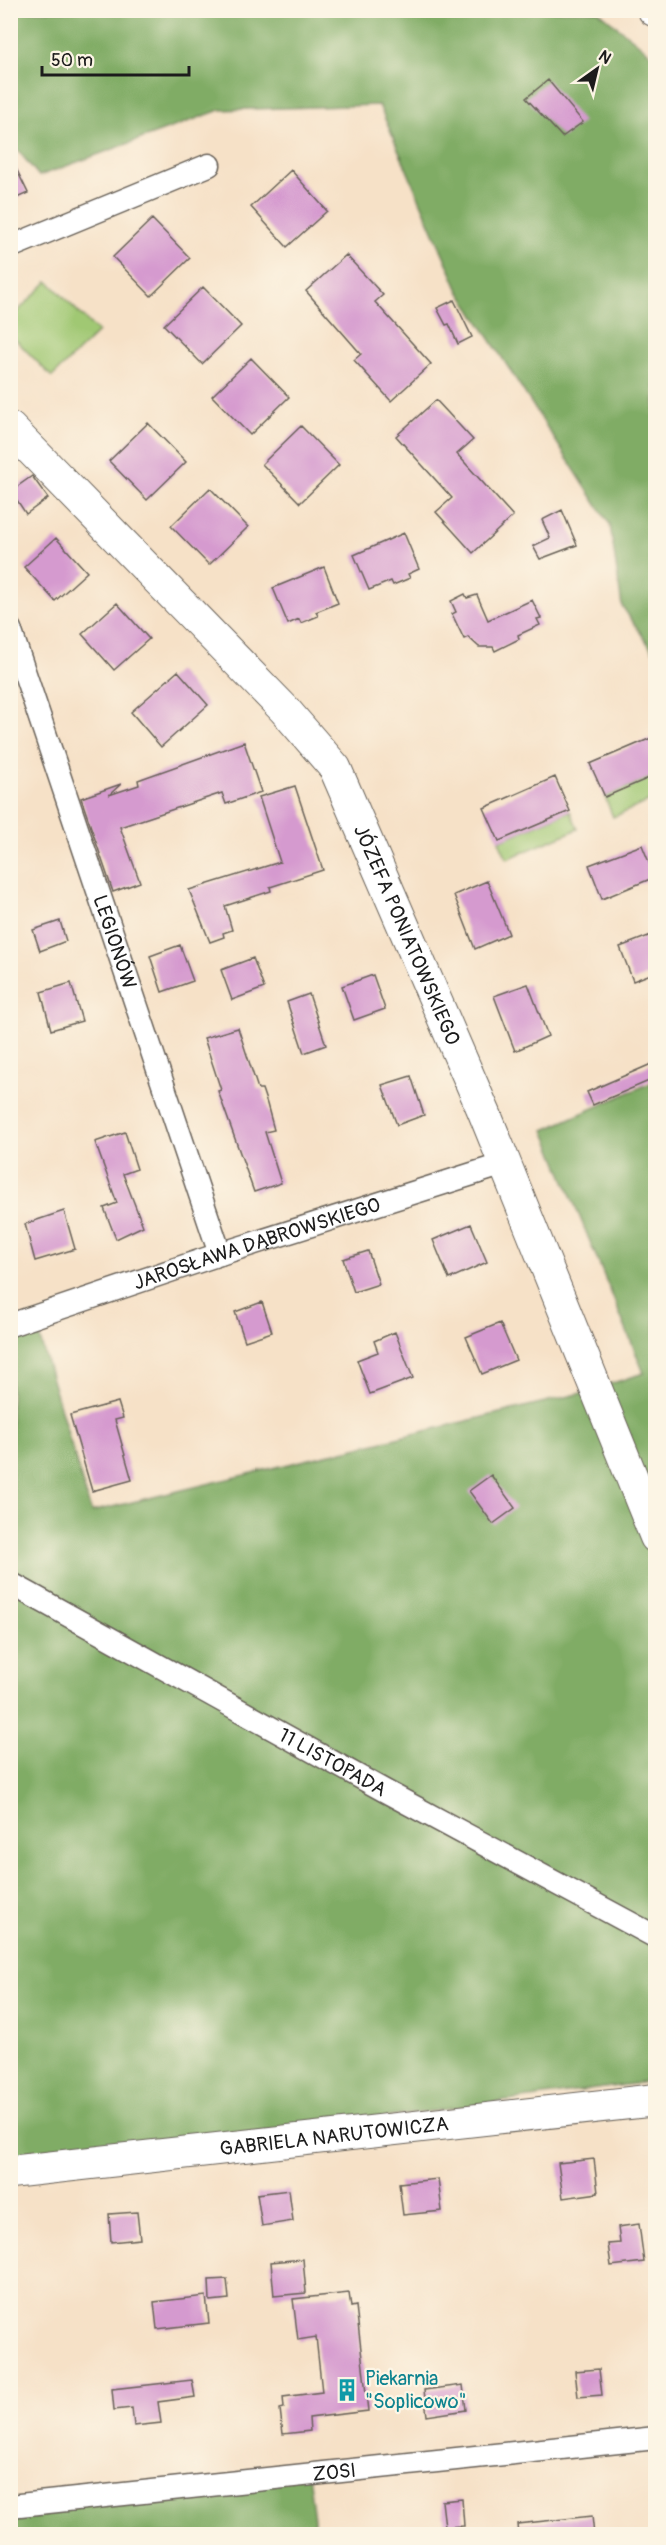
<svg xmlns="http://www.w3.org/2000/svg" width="666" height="2545" font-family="Pangolin,sans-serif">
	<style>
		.green { fill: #a0c873; stroke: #5e7248; stroke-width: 1.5 }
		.forest { fill: #80ac65; stroke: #4e6440; stroke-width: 1.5 }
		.building { fill: #d59acf }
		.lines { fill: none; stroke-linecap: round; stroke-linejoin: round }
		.street-casing { stroke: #686158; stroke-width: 25 }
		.secondary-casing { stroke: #686158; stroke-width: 34 }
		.street { stroke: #fff; stroke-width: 22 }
		.secondary { stroke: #fff; stroke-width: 32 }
		.labels { text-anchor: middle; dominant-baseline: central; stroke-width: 4.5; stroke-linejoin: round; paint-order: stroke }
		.street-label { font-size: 20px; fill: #1c1c1c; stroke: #fcf5e5 }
		.culture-label { font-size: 20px; fill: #0d838f; stroke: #fcf5e5; text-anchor: start }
	</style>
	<rect width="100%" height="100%" fill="#fcf5e5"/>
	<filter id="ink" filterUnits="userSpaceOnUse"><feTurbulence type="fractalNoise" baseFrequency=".0167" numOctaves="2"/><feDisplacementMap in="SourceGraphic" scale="12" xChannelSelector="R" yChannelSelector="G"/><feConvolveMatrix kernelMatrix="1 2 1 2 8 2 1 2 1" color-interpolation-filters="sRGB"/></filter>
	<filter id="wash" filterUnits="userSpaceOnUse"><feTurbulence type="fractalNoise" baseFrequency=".008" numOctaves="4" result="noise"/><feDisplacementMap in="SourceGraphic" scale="24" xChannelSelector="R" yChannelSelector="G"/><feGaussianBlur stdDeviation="1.35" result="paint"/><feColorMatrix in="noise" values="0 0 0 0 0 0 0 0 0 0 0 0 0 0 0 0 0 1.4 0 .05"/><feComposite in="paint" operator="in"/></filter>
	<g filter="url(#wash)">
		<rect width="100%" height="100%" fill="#f6e1c7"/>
		<path class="green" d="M48 281 98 332 52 377 10 334 11 318Z
			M655 775V799L613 817 605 797Z
			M570 811 578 829 507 859 499 841Z"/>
		<path class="forest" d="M10 11H598L655 57V654L622 606 610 525 459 291 379 105 220 110 39 176 11 142Z
			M655 1081V2081L11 2168V1321L33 1315 91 1512 578 1394 644 1373 544 1130Z
			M308 2474 316 2534H11L10 2506Z"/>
		<g id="blocks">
			<path class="building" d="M548 80 583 122 562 137 526 98Z
				M10 156 28 193 10 201Z
				M291 170 327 211 287 247 251 207Z
				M152 219 190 258 151 296 113 257Z
				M346 255 383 295 375 302 431 364 391 401 354 360 361 354 306 291Z
				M203 287 241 326 202 364 164 325Z
				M454 300 472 337 458 344 449 324 446 325 437 308Z
				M251 358 289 397 250 435 212 396Z
				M436 400 473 440 457 454 513 516 473 553 436 512 452 498 396 436Z
				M148 423 186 462 147 500 109 461Z
				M301 426 339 465 300 503 262 464Z
				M32 476 48 498 26 514 11 491Z
				M210 488 248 527 209 565 171 526Z
				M562 510 577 545 540 559 533 546 550 538 542 520Z
				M404 533 419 569 408 574 410 578 393 585 391 581 369 590 354 555Z
				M56 538 87 572 55 601 24 567Z
				M324 567 338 603 316 612 318 616 301 623 299 619 288 624 273 588Z
				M465 594 467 598 477 595 488 620 532 600 541 618 537 619 540 625 518 635 519 639 495 651 493 647H479L468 637 464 639 452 614 456 612 451 601Z
				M117 603 149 639 114 670 82 634Z
				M178 671 208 705 161 747 131 712Z
				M656 736V775L605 797 590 764Z
				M244 742 261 792 226 804 222 793 120 827 140 882 113 892 81 798 121 784 109 795 139 785 138 780Z
				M555 777 570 811 499 841 484 808Z
				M295 786 323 870 270 887 271 891 225 906 232 930 223 933 224 937 210 942 189 890 280 862 259 797Z
				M642 845 655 877 602 899 589 865Z
				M487 881 509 934 475 949 454 895Z
				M60 921 66 941 40 951 33 930Z
				M656 933V972L633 981 620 947Z
				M180 945 193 981 162 992 150 956Z
				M253 958 264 988 232 1000 221 970Z
				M373 975 385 1009 354 1020 342 986Z
				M71 983 82 1021 51 1030 41 992Z
				M528 984 548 1036 515 1051 494 996Z
				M309 994 326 1045 304 1053 287 1002Z
				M238 1028 258 1089H262L267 1104 274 1130 265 1132 281 1183 254 1192 224 1108 218 1091 221 1090 204 1038Z
				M656 1062V1078L593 1105 587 1092Z
				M411 1076 424 1115 397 1125 382 1085Z
				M125 1132 137 1169 123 1174 143 1226 116 1239 104 1208 117 1203 95 1142Z
				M64 1211 75 1249 35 1261 25 1224Z
				M471 1224 487 1262 449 1279 433 1240Z
				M368 1251 379 1284 354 1292 343 1259Z
				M262 1302 272 1332 245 1341 235 1312Z
				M500 1323 516 1360 482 1374 466 1337Z
				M395 1332 413 1378 370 1394 357 1360 378 1352 374 1341Z
				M118 1402 123 1418 115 1420 132 1480 92 1491 70 1415Z
				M491 1475 515 1508 493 1524 469 1491Z
				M594 2159 598 2193 563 2198 558 2163Z
				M438 2179 442 2211 403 2215 399 2183Z
				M289 2190 293 2221 262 2226 257 2194Z
				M137 2212 140 2239 111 2242 109 2214Z
				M639 2224 644 2262 611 2266 608 2244 620 2243 618 2227Z
				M303 2259 306 2293 274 2296 271 2262Z
				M227 2279 229 2299 210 2301 209 2280Z
				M349 2293 351 2307 356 2306 368 2411 309 2418 310 2431 283 2434 280 2409 284 2408 283 2397 322 2392 316 2337 298 2340 293 2299Z
				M206 2296 209 2323 157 2329 154 2302Z
				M599 2369 602 2395 578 2397 575 2371Z
				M192 2380 195 2397 158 2402 161 2423 134 2426 132 2408 114 2410 112 2389Z
				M463 2385 466 2410 427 2416 424 2390Z
				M462 2499 464 2526 445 2527 442 2501Z
				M592 2516 594 2535H518L517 2524Z"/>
		</g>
	</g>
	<g filter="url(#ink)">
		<use href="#blocks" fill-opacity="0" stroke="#686158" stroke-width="1.5"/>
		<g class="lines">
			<g class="street-casing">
				<g id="street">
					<path d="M10 247 209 165"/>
					<path id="s1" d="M10 629 220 1254"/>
					<path id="s2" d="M10 1325 220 1254 504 1164"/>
					<path id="s3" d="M10 1583 385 1791 656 1937"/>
					<path id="s4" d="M10 2506 656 2438"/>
				</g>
			</g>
			<g class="secondary-casing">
				<g id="secondary">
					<path d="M654 10 656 11"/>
					<path id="s5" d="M10 428 284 709 335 768 484 1112 656 1537"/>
					<path id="s6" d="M10 2172 656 2100"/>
				</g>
			</g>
			<use href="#street" class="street"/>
			<use href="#secondary" class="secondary"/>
		</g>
	</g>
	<defs>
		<g id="building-bare" transform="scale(1.8)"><path d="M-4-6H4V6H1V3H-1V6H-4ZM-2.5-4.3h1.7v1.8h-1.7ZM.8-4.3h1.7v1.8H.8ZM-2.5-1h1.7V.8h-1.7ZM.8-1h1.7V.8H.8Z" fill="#0f9aa8" stroke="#fcf5e5" stroke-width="2.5" paint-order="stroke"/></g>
	</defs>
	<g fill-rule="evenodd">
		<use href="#building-bare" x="347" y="2390"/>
	</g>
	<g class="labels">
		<g class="street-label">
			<text stroke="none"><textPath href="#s5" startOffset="652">JÓZEFA PONIATOWSKIEGO</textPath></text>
			<text stroke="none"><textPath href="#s1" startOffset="330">LEGIONÓW</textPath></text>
			<text stroke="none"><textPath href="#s2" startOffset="260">JAROSŁAWA DĄBROWSKIEGO</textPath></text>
			<text stroke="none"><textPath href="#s3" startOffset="369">11 LISTOPADA</textPath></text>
			<text stroke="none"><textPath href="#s6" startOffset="326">GABRIELA NARUTOWICZA</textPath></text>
			<text stroke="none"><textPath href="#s4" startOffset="326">ZOSI</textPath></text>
		</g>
		<g class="culture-label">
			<text x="365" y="2378">Piekarnia<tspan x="365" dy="23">"Soplicowo"</tspan></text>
		</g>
	</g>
	<rect width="666" height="2545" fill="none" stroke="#fcf5e5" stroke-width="36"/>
	<g transform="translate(597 69) rotate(34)" stroke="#fcf5e5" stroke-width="4.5" paint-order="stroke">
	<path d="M0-4.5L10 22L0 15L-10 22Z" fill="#1c1c1c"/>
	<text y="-9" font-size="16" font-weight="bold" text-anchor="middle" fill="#1c1c1c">N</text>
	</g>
	<path d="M42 66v9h147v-9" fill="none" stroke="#1c1c1c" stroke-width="3"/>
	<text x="51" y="66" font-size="18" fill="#1c1c1c" stroke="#fcf5e5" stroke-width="4.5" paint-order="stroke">50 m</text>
</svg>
